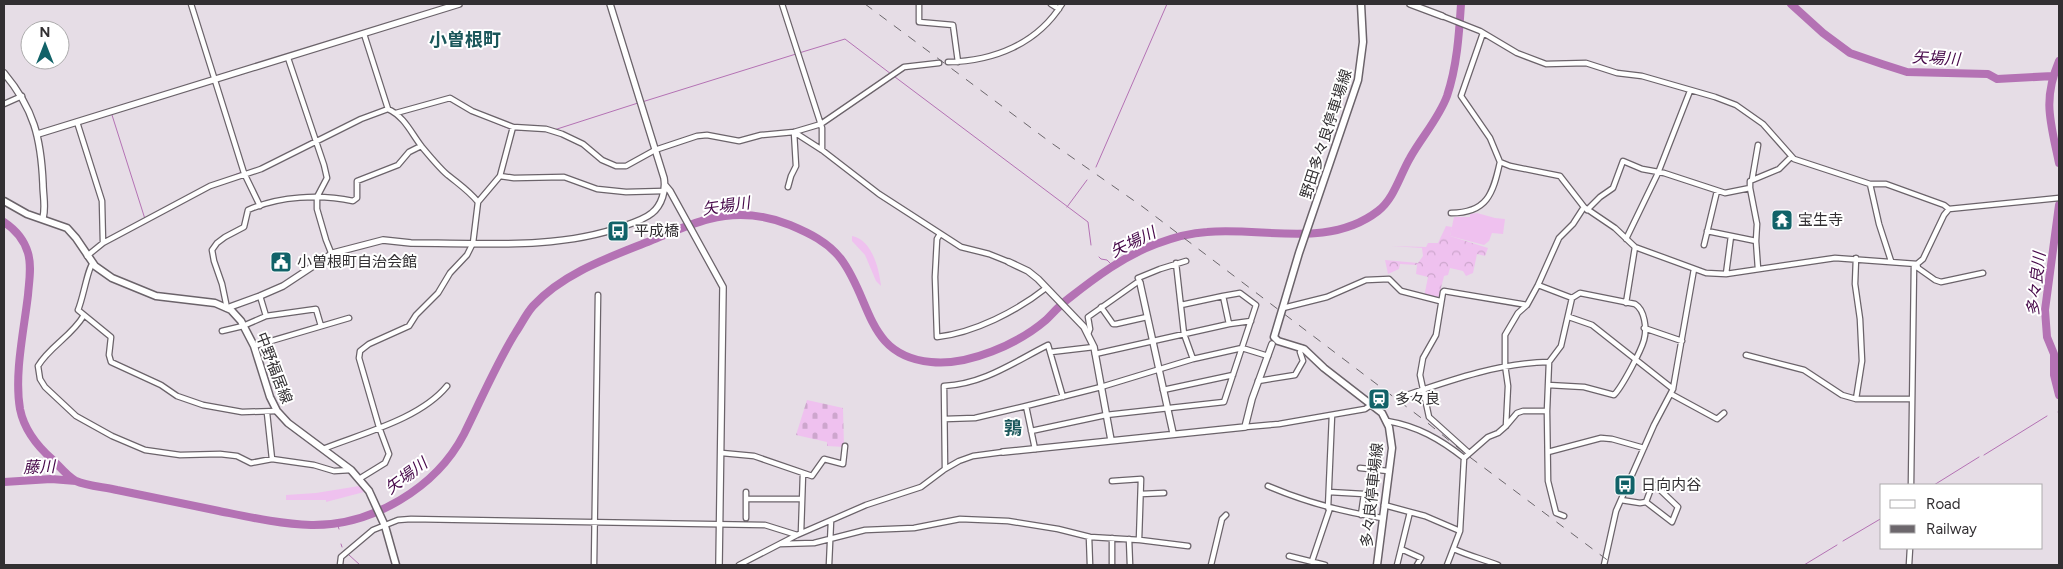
<svg xmlns="http://www.w3.org/2000/svg" width="2063" height="569" font-family="Figtree,'Noto Sans JP',sans-serif">
	<style>
		.forest { fill: url(#forest-crowns) }
		.cemetery { fill: url(#cemetery-stones) }
		.park { fill: #efc1ef }
		.lines { fill: none; stroke-linecap: round; stroke-linejoin: round }
		.stream { stroke: #b472b4; stroke-width: 1 }
		.river { stroke: #b472b4; stroke-width: 8 }
		.minor-casing { stroke: #6b636a; stroke-width: 7 }
		.tertiary-casing { stroke: #6b636a; stroke-width: 8 }
		.secondary-casing { stroke: #6b636a; stroke-width: 9 }
		.minor { stroke: #fff; stroke-width: 4.5 }
		.tertiary { stroke: #fff; stroke-width: 5.5 }
		.secondary { stroke: #fff; stroke-width: 6 }
		.rail { stroke: #6c676c; stroke-width: 1; stroke-dasharray: 9 9; stroke-linecap: butt }
		.labels { text-anchor: middle; dominant-baseline: central; stroke-width: 4; stroke-linejoin: round; paint-order: stroke }
		.street-label { font-size: 15px; fill: #322f32; stroke: #fff }
		.poi-label { font-size: 15px; fill: #322f32; stroke: #fff; text-anchor: start }
		.water-label { font-size: 16px; font-style: italic; fill: #47094a; stroke: #fff }
		.quarter-label { font-size: 18px; font-weight: bold; fill: #1b575b; stroke: #fff }
	</style>
	<defs>
		<pattern id="forest-crowns" width="20" height="18" patternUnits="userSpaceOnUse" patternTransform="scale(1.25)"><rect width="20" height="18" fill="#efc1ef"/><path d="M2 6a3 3 0 1 1 6 0M12 15a3 3 0 1 1 6 0" fill="none" stroke="#cda6cd"/></pattern>
		<pattern id="cemetery-stones" width="16" height="16" patternUnits="userSpaceOnUse" patternTransform="scale(1.25)"><rect width="16" height="16" fill="#efc1ef"/><path d="M2 7V4a2 2 0 0 1 4 0v3zM10 15v-3a2 2 0 0 1 4 0v3z" fill="#cda6cd"/></pattern>
	</defs>
	<rect width="100%" height="100%" fill="#e6dde6"/>
	<path class="forest" d="M1446 226 1452 227 1450 236 1488 248 1485 256 1477 254 1473 273 1466 276 1463 271 1450 268 1448 275 1444 276 1439 296 1437 298 1424 297 1428 277 1416 274 1417 265 1400 264 1399 269 1388 274 1385 260 1418 263 1423 256 1422 248 1391 246 1426 247 1428 243H1438Z"/>
	<path class="cemetery" d="M807 400 843 408 844 447 827 446V442L796 435Z"/>
	<path class="park" d="M1477 213 1495 218 1505 219 1503 234 1492 233 1489 241 1484 245 1450 236 1454 217H1470V214Z
		M852 236C872 240 879 268 881 286L876 281 865 255 852 241Z
		M359 486 364 492 326 502V500H286V495L316 493Z"/>
	<g class="lines">
		<path class="stream" d="M799 53 845 39 891 74
			M895 77 1088 222 1091 245
			M642 102 796 54
			M472 113 510 129
			M112 115 145 219
			M514 130 547 131
			M554 130 638 103
			M318 138 337 129
			M298 148 314 139
			M1096 167 1167 4
			M220 181 242 172
			M1067 207 1087 180
			M1099 257 1101 259 1107 260 1113 266
			M2058 412H2059
			M1984 455 2047 416
			M1934 485 1979 457
			M337 523 339 529
			M1843 541 1882 518
			M341 544 342 547
			M349 555 360 565
			M1804 565 1837 545"/>
		<path class="river" d="M1791 4 1823 33 1850 53 1882 64 1907 72 1988 74 1997 79 2053 76
			M2059 61C2042 101 2051 123 2059 163
			M2059 205 2045 310 2047 337 2054 354V375L2059 395
			M4 222C16 230 24 239 28 253 32 267 29 281 28 295 24 330 14 374 20 409 24 429 38 447 53 460 59 466 68 477 76 481 87 486 105 487 117 490 151 497 185 504 219 511 249 517 280 524 311 525 372 526 436 488 464 434 481 400 496 364 516 332 522 323 526 314 533 306 563 273 610 257 650 241 670 233 689 224 709 219 737 212 763 214 790 225 809 233 828 242 841 259 872 300 866 356 931 362 968 366 1018 344 1046 320 1053 313 1060 305 1068 299 1096 277 1124 256 1156 244 1172 238 1189 233 1207 232 1264 227 1329 249 1378 211 1394 199 1400 175 1410 158 1421 138 1439 118 1447 96 1457 66 1459 35 1461 4
			M4 482 51 479 76 481"/>
		<g class="minor-casing">
			<path id="minor" d="M191 4 244 173 260 206
				M782 4 822 128V150
				M919 4V22L953 25 958 62
				M1051 4 1059 9
				M1442 16 1480 31 1517 53 1546 64 1586 63 1617 73 1642 76 1715 97 1736 105 1763 124 1794 159 1870 184H1886L1944 205 1949 209
				M1483 33 1461 96 1490 138 1500 162 1510 166 1560 176 1584 207 1615 228 1635 247 1706 273 1726 274 1835 258 1917 264 1923 259 1944 215 1949 209 2059 198
				M364 34 388 109
				M288 58 324 165 327 178 317 197V209L326 240 334 260
				M948 62C994 61 1037 44 1062 4
				M4 104 22 96
				M396 113 450 98 472 111 513 127 546 129 562 134 583 144 602 160 616 166H626L655 150 697 136 707 135 739 141 761 135 794 132 821 124 904 67 939 63
				M77 122 102 201 103 243
				M794 132 822 150 879 194 961 247 989 254 1009 262
				M500 176 514 178 564 177 597 189 626 192 664 191
				M1752 180 1758 145
				M1870 184 1879 224 1891 261
				M788 187 791 176 796 166 794 132
				M1587 210 1600 197 1613 188 1623 161 1642 169 1664 173 1725 193 1750 188
				M1451 213C1487 213 1493 194 1500 162
				M1707 231 1756 241
				M940 234 937 239 935 277 937 337C974 333 1017 311 1046 288
				M1626 239 1658 173 1690 91
				M1704 245 1717 191
				M87 256 103 243 210 186 261 169 361 119 388 109C405 117 411 133 422 147 427 153 443 172 449 176 460 185 469 191 478 202
				M93 263C88 267 83 299 78 310L111 337 109 355 111 362 161 385 177 396 203 405 242 412 277 411
				M1176 263 1184 334 1193 359
				M1917 264 1918 268 1935 280 1941 282 1983 273
				M1758 269 1756 241 1757 224 1750 188V181L1779 169 1791 157
				M1726 274 1731 236
				M1140 282 1138 278 1160 269 1186 261
				M1538 285 1572 298 1561 346 1549 362 1547 411 1548 481 1556 513 1564 516
				M260 296 266 316
				M1626 303 1635 247
				M1101 307 1113 324H1116L1147 317
				M227 308 222 284 214 261 212 250 217 243 225 237 244 227 248 210C279 196 320 194 353 201L357 198V181L398 165 409 152 421 146
				M1283 308 1327 297 1366 280 1389 279 1401 291 1440 301
				M84 315C72 336 50 346 38 366L40 379 45 387 76 416 112 436 145 450 180 455 220 454 237 456 251 463 272 459 314 465 334 471 351 470
				M1569 317 1592 325 1673 389
				M1229 324 1251 321
				M1644 328 1682 341
				M222 331 243 326 266 316 316 309 321 326
				M1088 334 1090 329 1088 317 1139 281
				M254 346 349 318
				M1051 352 1094 347
				M1095 354 1229 324 1223 296 1181 305
				M1746 355 1804 370 1842 395 1856 399H1912
				M1258 381 1295 375 1303 361 1300 352 1302 348
				M1548 385 1584 387 1614 395C1622 387 1641 351 1644 340 1647 329 1645 310 1635 304L1580 293 1572 298
				M1163 390 1233 375
				M1671 394 1717 419 1724 413
				M1407 395C1454 379 1500 363 1549 362
				M1856 399 1862 361 1860 319 1855 284 1856 258
				M1026 406 1035 449
				M267 413 272 459
				M945 419 975 418 1026 406 1101 387 1193 359 1242 348 1268 356
				M1387 421C1417 426 1440 439 1464 458
				M1506 426 1508 386 1505 365V335L1518 313 1527 305 1538 285 1559 238 1573 224 1584 207
				M1245 427 1279 424 1365 409 1371 405
				M1031 431 1106 415 1224 402 1256 305 1240 293 1223 296
				M323 449C363 433 420 419 447 386
				M1548 452 1601 438 1612 439 1644 448
				M722 453 754 456 812 476 824 459 843 464 845 446
				M1469 453 1429 417 1420 375 1423 358 1436 335 1443 292 1444 291 1527 305
				M1360 468 1388 471
				M945 469 944 386C984 384 1014 362 1048 345L1063 397
				M359 479 385 463 389 454 379 427 359 358 360 351 369 344 409 326 416 315 438 293 450 273 467 255 473 243 478 202 500 176 513 127
				M1112 481 1141 479 1139 540
				M1911 485 1914 264
				M1268 486C1305 502 1343 512 1382 518
				M746 492V518
				M1329 492 1364 494 1361 515
				M1141 494 1164 493
				M746 499H802
				M1621 500 1640 503 1646 502 1672 522 1678 507 1655 485 1652 486 1646 502
				M1384 505 1425 516 1460 531
				M1328 508 1332 415
				M801 533 803 473
				M1089 537 1090 565
				M1112 538V565
				M1129 539 1130 565
				M780 544 814 543 865 530 914 528 960 519 1008 521 1058 529 1090 537 1140 540 1188 546
				M1401 549 1421 558 1417 565
				M1454 549C1469 556 1483 559 1498 565
				M1289 556 1325 565
				M1312 561 1330 508
				M340 565 341 557 373 530 398 520 411 519 765 525 797 535
				M594 565 598 295
				M739 565 797 535 866 505 921 487 945 469 959 461 973 456 1003 452
				M829 565 831 521
				M1211 565 1222 519 1226 515
				M1397 565 1410 512
				M1447 565 1460 531 1464 458 1488 437 1498 433 1506 426 1517 413 1523 411H1547
				M1604 565 1616 511 1654 425 1673 389 1694 269
				M1909 565 1910 548"/>
		</g>
		<g class="tertiary-casing">
			<path id="tertiary" d="M1410 4 1442 16
				M4 73C34 109 41 138 43 184 43 195 46 207 43 218
				M38 134 459 4
				M665 185 670 191 723 287 719 565
				M1009 262 1028 271 1038 279 1084 327 1094 347 1111 440
				M1140 283 1173 433
				M227 308 260 296 283 286 333 253 383 240 411 243C481 243 558 250 624 226 633 223 645 219 652 213 662 205 666 190 664 178L610 4
				M1003 452 1245 427 1252 399 1272 344"/>
		</g>
		<g class="secondary-casing">
			<path id="secondary" d="M1361 4 1363 42 1358 80 1299 253 1274 337 1278 341 1304 349 1324 368 1382 413 1389 427 1392 448 1377 565
				M4 201 27 214 67 228 76 238 95 266 112 278 156 296 215 303 231 310 241 321 254 346 270 397 277 411 288 423 351 470 369 491 385 526 396 565"/>
		</g>
		<use href="#minor" class="minor"/>
		<use href="#tertiary" class="tertiary"/>
		<use href="#secondary" class="secondary"/>
		<path class="rail" d="M865 4 1050 142 1143 207 1424 420 1467 455 1614 565"/>
	</g>
	<defs>
		<g id="temple-square" transform="scale(1.125)"><rect x="-9" y="-9" width="18" height="18" rx="4" fill="#116268" stroke="#fff"/><path d="M0-6L5-2H3V0L6.5 2.5H4V6H1.5V3h-3V6H-4V2.5H-6.5L-3 0V-2H-5Z" fill="#fff"/></g>
		<g id="bus-square" transform="scale(1.125)"><rect x="-9" y="-9" width="18" height="18" rx="4" fill="#116268" stroke="#fff"/><path d="M-5-6H5V4H4V6H2V4H-2V6H-4V4H-5ZM-3.5-4V0h7V-4ZM-3.5 1.2v1.5H-2V1.2ZM2 1.2v1.5H3.5V1.2Z" fill="#fff"/></g>
		<g id="civic-square" transform="scale(1.125)"><rect x="-9" y="-9" width="18" height="18" rx="4" fill="#116268" stroke="#fff"/><path d="M-.6-6.5H3V-4.5H.6V-3L4-1V1h2V6H-6V1h2V-1L-.6-3ZM-1.2 2.5V6h2.4V2.5Z" fill="#fff"/></g>
		<g id="station-square" transform="scale(1.125)"><rect x="-9" y="-9" width="18" height="18" rx="4" fill="#116268" stroke="#fff"/><path d="M-3-6H3Q5-6 5-4V2Q5 4 3 4L4.5 6H3L1.5 4h-3L-3 6H-4.5L-3 4Q-5 4-5 2V-4Q-5-6-3-6ZM-3.5-4v3h7v-3ZM-3.5 1v1.5H-2V1ZM2 1v1.5H3.5V1Z" fill="#fff"/></g>
	</defs>
	<g fill-rule="evenodd">
		<use href="#temple-square" x="1782" y="220"/>
		<use href="#bus-square" x="618" y="231"/>
		<use href="#civic-square" x="281" y="262"/>
		<use href="#station-square" x="1379" y="399"/>
		<use href="#bus-square" x="1625" y="485"/>
	</g>
	<g class="labels">
		<g class="street-label">
			<text transform="translate(1326 134) rotate(-72)">野田多々良停車場線</text>
			<text transform="translate(274 368) rotate(69)">中野福居線</text>
			<text transform="translate(1372 495) rotate(-84)">多々良停車場線</text>
		</g>
		<g class="poi-label">
			<text x="1798" y="220">宝生寺</text>
			<text x="634" y="231">平成橋</text>
			<text x="297" y="262">小曽根町自治会館</text>
			<text x="1395" y="399">多々良</text>
			<text x="1641" y="485">日向内谷</text>
		</g>
		<g class="water-label">
			<text transform="translate(1936 58) rotate(3)">矢場川</text>
			<text transform="translate(726 206) rotate(-8)">矢場川</text>
			<text transform="translate(1133 242) rotate(-26)">矢場川</text>
			<text transform="translate(2036 284) rotate(-84)">多々良川</text>
			<text transform="translate(39 467) rotate(-2)">藤川</text>
			<text transform="translate(406 476) rotate(-37)">矢場川</text>
		</g>
		<g class="quarter-label">
			<text x="465" y="40">小曽根町</text>
			<text x="1013" y="428">鶉</text>
		</g>
	</g>
	<rect width="2063" height="569" fill="none" stroke="#322f32" stroke-width="10"/>
	<rect x="1880" y="484" width="162" height="65" fill="#ffffff" stroke="#adacad"/>
	<rect x="1890" y="500" width="25" height="8" fill="#ffffff" stroke="#adacad"/>
	<text x="1926" y="509" font-size="15" fill="#322f32">Road</text>
	<rect x="1890" y="525" width="25" height="8" fill="#6c676c" stroke="#adacad"/>
	<text x="1926" y="534" font-size="15" fill="#322f32">Railway</text>
	<g transform="translate(45 45)"><circle r="24" fill="#ffffff" stroke="#adacad"/>
	<path d="M0-4L9 19L0 12L-9 19Z" fill="#116268"/>
	<text y="-8" font-size="14" font-weight="bold" text-anchor="middle" fill="#322f32">N</text>
	</g>
</svg>
